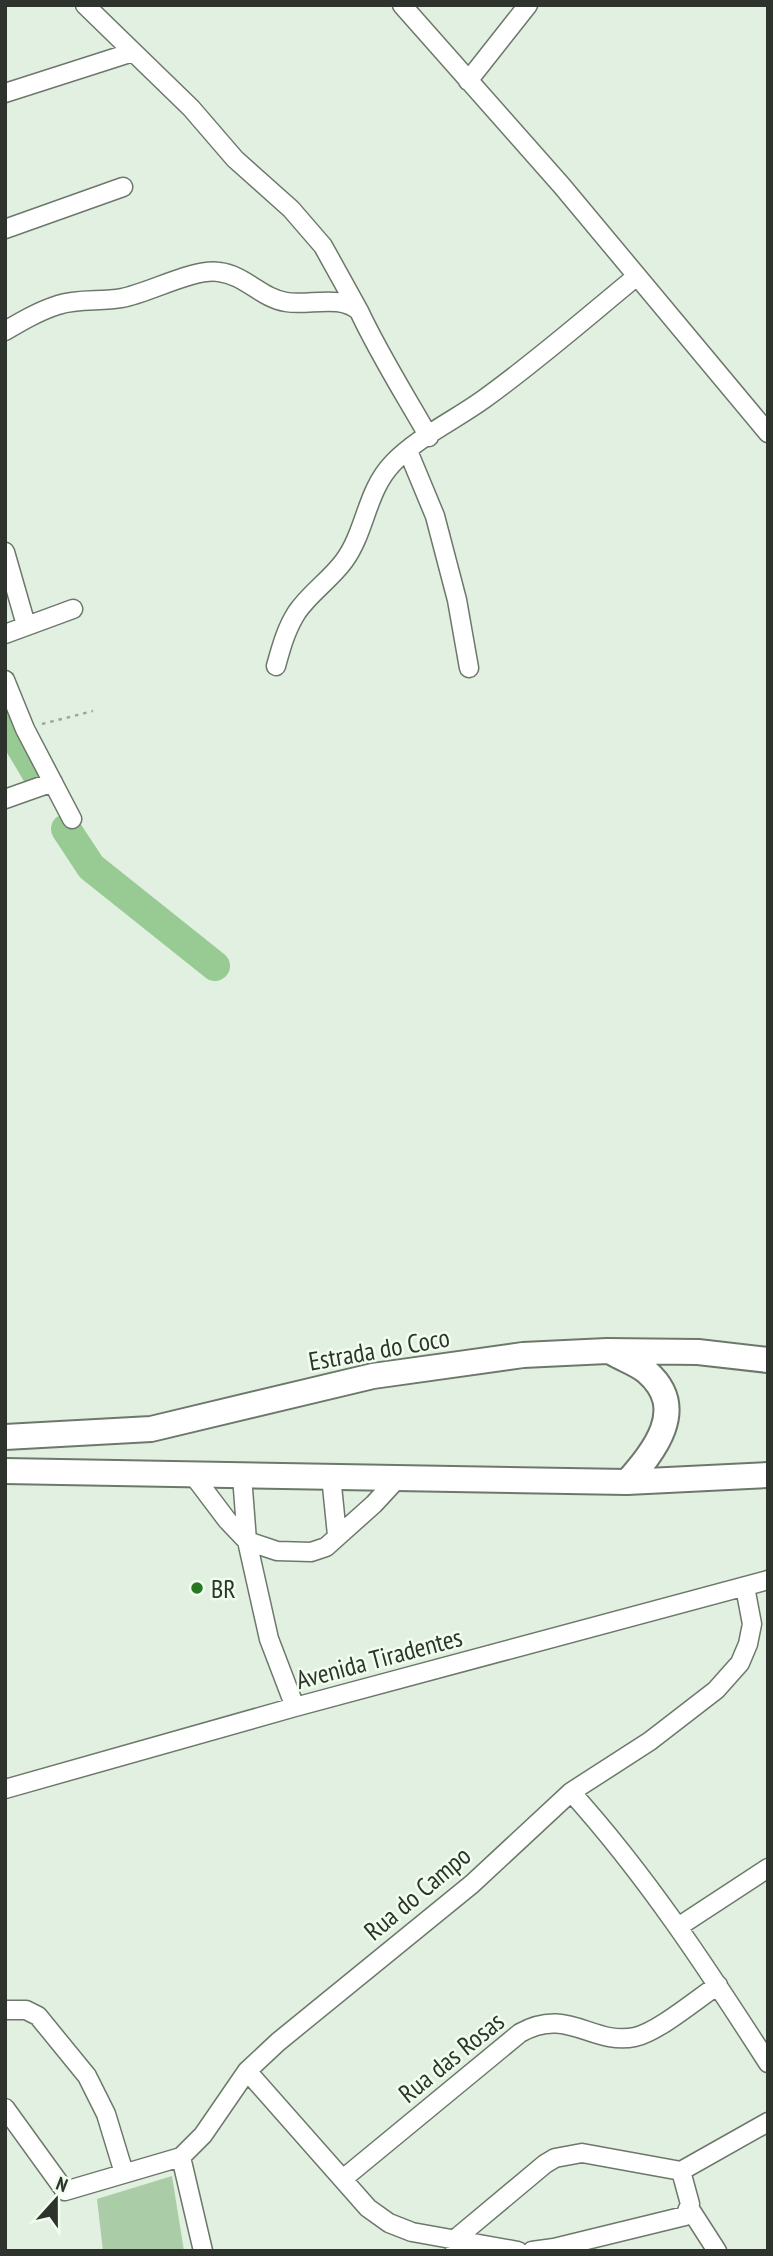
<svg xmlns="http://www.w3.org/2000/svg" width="773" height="2256" font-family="'PT Sans Narrow',sans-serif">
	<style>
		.green { fill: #aacca6 }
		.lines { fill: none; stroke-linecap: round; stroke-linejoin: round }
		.river { stroke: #98cb93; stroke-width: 30 }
		.minor-casing { stroke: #6c786a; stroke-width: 21 }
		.highway-casing { stroke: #6c786a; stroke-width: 28 }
		.path { stroke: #9ca79b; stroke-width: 2.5; stroke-dasharray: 3.5 5; stroke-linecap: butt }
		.minor { stroke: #fff; stroke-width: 18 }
		.highway { stroke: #fff; stroke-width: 24 }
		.poi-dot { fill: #277822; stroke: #f0feee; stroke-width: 2.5 }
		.labels { text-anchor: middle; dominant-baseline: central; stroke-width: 5; stroke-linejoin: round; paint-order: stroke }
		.street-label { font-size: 26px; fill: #2e332d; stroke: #f0feee }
		.poi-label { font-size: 26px; fill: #2e332d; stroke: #f0feee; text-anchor: start }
	</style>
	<rect width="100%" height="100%" fill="#e2f0e1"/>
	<path class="green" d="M172 2176 184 2251H103L97 2199Z"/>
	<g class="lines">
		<path class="river" d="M5 720 39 777
			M66 829 91 867 215 966"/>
		<g class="minor-casing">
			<path id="minor" d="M85 5 191 108 235 159 291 209 323 246 359 311
				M402 5 562 186 768 433
				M468 81 528 5
				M5 93 133 52
				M5 229 123 187
				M5 331C22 321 39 311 58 305 78 298 101 302 122 298 149 293 194 268 219 272 245 275 261 298 286 302 309 306 340 294 359 311 379 354 405 395 429 437
				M408 451 435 516 457 600 469 668
				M5 552 26 625
				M5 634 73 609
				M276 666C281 648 286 629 297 612 310 593 330 580 344 561 366 531 366 491 393 463 418 437 455 420 484 399 537 361 587 317 637 276
				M5 680 25 729 72 819
				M5 799 53 782
				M193 1475 227 1520 247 1541 277 1551 311 1552 326 1547 374 1504 399 1477
				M242 1476 247 1541 269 1639 295 1707
				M331 1476 337 1535
				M5 1789 295 1707 768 1580
				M571 1792C646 1875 707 1968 768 2063
				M678 1927 768 1868
				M5 2010H26L38 2016 87 2076 106 2114 124 2173
				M247 2071 368 2208 389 2223 412 2232 518 2251
				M5 2108 65 2191 181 2157 203 2135 247 2071 278 2042 472 1884 571 1792 650 1741 716 1690 740 1663 748 1644 752 1624 745 1587
				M181 2157 203 2251
				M681 2171 768 2122
				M344 2178 520 2033C568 2006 592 2046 635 2037 658 2032 697 1999 718 1985
				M690 2209 717 2251
				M455 2247 454 2240 545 2164 555 2158 582 2153 681 2171
				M532 2251 554 2248 685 2216 690 2204 681 2171"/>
		</g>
		<g class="highway-casing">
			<path id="highway" d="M613 1353C623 1359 638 1364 647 1372 689 1409 654 1451 627 1482
				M5 1437 151 1429 373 1376 523 1355 607 1351 698 1352 768 1360
				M5 1471 627 1482 768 1475"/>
		</g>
		<path class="path" d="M42 724 93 711"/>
		<use href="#minor" class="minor"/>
		<use href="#highway" class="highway"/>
	</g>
	<circle class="poi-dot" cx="197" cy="1588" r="7"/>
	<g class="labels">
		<g class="street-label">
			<text transform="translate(379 1349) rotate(-10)">Estrada do Coco</text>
			<text transform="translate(379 1658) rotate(-15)">Avenida Tiradentes</text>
			<text transform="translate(417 1893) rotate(-40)">Rua do Campo</text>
			<text transform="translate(451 2057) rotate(-39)">Rua das Rosas</text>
		</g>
		<g class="poi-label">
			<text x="211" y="1588">BR</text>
		</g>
	</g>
	<rect width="773" height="2256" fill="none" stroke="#2e332d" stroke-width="14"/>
	<g transform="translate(56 2200) rotate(21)" stroke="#f0feee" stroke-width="5" paint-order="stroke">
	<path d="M0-5L12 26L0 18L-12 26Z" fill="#2e332d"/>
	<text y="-10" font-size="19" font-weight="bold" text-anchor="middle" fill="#2e332d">N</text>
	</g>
</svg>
